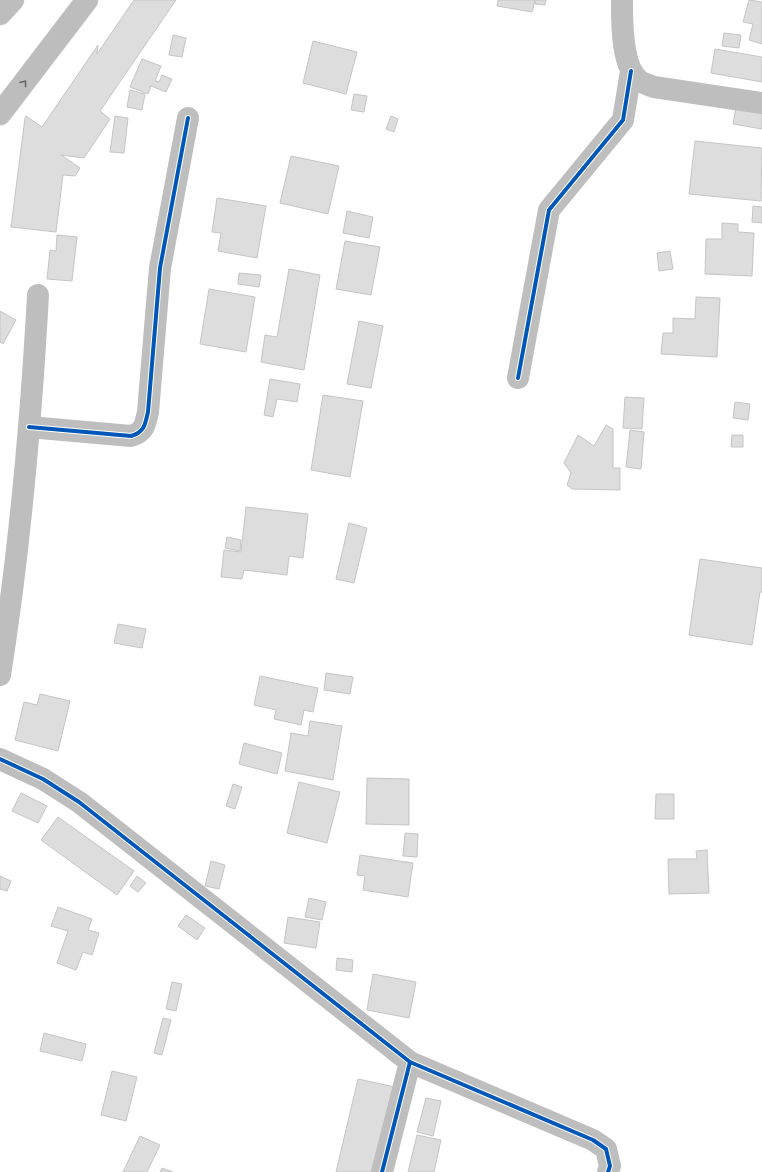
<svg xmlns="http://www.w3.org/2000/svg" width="762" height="1172" font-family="'Sofia Sans Condensed',sans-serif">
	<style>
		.building { fill: #ddd; stroke: #c5c5c5 }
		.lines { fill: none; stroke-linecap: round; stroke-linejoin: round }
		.trunk-casing { stroke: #dbdbdb; stroke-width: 23 }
		.minor { stroke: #bebebe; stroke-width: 22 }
		.trunk { stroke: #bdbdbd; stroke-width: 22 }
		.cycleway-casing { stroke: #fff; stroke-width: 6 }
		.cycleway { stroke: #0057b8; stroke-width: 4 }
		.oneway { stroke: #686868 }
	</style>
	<rect width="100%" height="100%" fill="#fff"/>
	<path class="building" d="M134 0H176L100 111 110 119 84 158 61 155 80 168 75 176 63 175 56 232 11 227 25 118 26 116 42 127 98 45 97 54Z
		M498 0H535L532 12 497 6Z
		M536 0H546L545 5 535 4Z
		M749 0 762 2V44L749 40 753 24 743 22Z
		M724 33 741 35 739 48 722 46Z
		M173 35 186 38 182 57 169 55Z
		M313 41 357 52 346 94 303 83Z
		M715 49 762 57V82L711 73Z
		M142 59 161 66 155 81 159 82 162 75 172 79 166 92 151 86 148 94 130 87Z
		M130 90 145 94 142 110 127 107Z
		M354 94 367 96 364 112 351 110Z
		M736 108 762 112V129L733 124Z
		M115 116 128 118 124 153 110 152Z
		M391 116 398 119 394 132 386 129Z
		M695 141 762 148 761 201 689 194Z
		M291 156 339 166 328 214 280 203Z
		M217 198 266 206 257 258 218 251 221 233 212 232Z
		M753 206 762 207V223L752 222Z
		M347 211 373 217 369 238 343 233Z
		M722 223 738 224V232L754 233 752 276 705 274 706 239H722Z
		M57 235 77 237 72 281 47 279 50 250 56 251Z
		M345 241 380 247 371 295 336 289Z
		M670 251 673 269 659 271 657 253Z
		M289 269 320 275 304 370 261 362 265 335 277 337Z
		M239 273 261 275 259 287 238 284Z
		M209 289 255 297 246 352 200 344Z
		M696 297 720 298 717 357 661 354 663 333H673V318L695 319Z
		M0 311 16 320 3 344 0 342Z
		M359 321 383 326 371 388 347 384Z
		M270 379 300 384 297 402 277 399 273 417 264 415Z
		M323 395 363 401 350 477 311 470Z
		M625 397 644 398 642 429 623 428Z
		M735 402 750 404 748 420 733 418Z
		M606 425 613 429V468H620V490L572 489 567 485 571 473 564 463 578 435 594 446Z
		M630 430 644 432 641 469 626 467Z
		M732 435H743V447H731Z
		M246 507 308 514 303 558 289 556 287 575 244 570 242 579 221 577 224 550 241 552Z
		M349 523 367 528 354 583 336 579Z
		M227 537 241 540 240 551 225 548Z
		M700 559 762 568V592H760L752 645 689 635Z
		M118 624 146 629 142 648 114 643Z
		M326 673 353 677 350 694 324 690Z
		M260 676 318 688 313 712 304 710 301 725 274 719 276 710 254 705Z
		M40 694 70 701 58 751 15 740 24 702 37 705Z
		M310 721 342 726 333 780 285 771 291 733 308 736Z
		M244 743 282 753 277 774 239 764Z
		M367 778 409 779V825L366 824Z
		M299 782 340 792 327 843 287 833Z
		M233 784 242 787 235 809 226 806Z
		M21 793 47 806 38 823 12 811Z
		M656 794H674V819H655Z
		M58 817 134 871 117 895 41 840Z
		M405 833 418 834 417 857 403 856Z
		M707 850 709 893 669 894 668 859H697L696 851Z
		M360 855 413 863 408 897 363 890 365 876 357 875Z
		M211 861 225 865 219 889 205 886Z
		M0 876 11 881 7 891 0 889Z
		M137 876 146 883 138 892 130 886Z
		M309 898 326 902 322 920 305 917Z
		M58 907 92 919 88 930 99 933 92 955 83 952 76 970 57 963 68 931 51 926Z
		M186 915 205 928 197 940 178 926Z
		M288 917 320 922 316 948 284 943Z
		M337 958 353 960 352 972 336 970Z
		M373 974 416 982 409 1018 367 1010Z
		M172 982 182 984 176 1011 166 1009Z
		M163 1018 171 1020 162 1055 154 1053Z
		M44 1033 86 1044 82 1061 40 1051Z
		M112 1071 137 1077 126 1121 101 1115Z
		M358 1079 395 1087 375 1172H336Z
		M426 1098 441 1101 433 1136 417 1132Z
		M417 1135 441 1140 434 1172H408Z
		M140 1136 160 1145 147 1172H123Z
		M162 1168 173 1172H160Z"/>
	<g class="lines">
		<g class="trunk-casing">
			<path id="trunk" d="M0 14 13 0
				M0 114 87 0"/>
		</g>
		<path class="minor" d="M622 0C622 21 621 68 640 81 644 84 650 85 654 87L762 103
			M518 378 549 210 623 120 631 71
			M29 427 131 436C145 432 145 424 148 412L160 268 188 118
			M0 675C20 549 31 422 38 295
			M0 759 43 779 79 802 410 1062 382 1172
			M410 1062 593 1140 606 1149 610 1166 608 1172"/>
		<use href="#trunk" class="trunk"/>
		<g class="cycleway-casing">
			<path id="cycleway" d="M518 378 549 210 623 120 631 71
				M29 427 131 436C145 432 145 424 148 412L160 268 188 118
				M0 759 43 779 79 802 410 1062 382 1172
				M410 1062 593 1140 606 1149 610 1166 608 1172"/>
		</g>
		<use href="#cycleway" class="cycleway"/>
	</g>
	<defs><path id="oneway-chevron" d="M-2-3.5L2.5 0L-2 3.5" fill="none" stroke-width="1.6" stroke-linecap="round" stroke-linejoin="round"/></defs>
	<use class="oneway" href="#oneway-chevron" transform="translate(24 83) rotate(-53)"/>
</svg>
